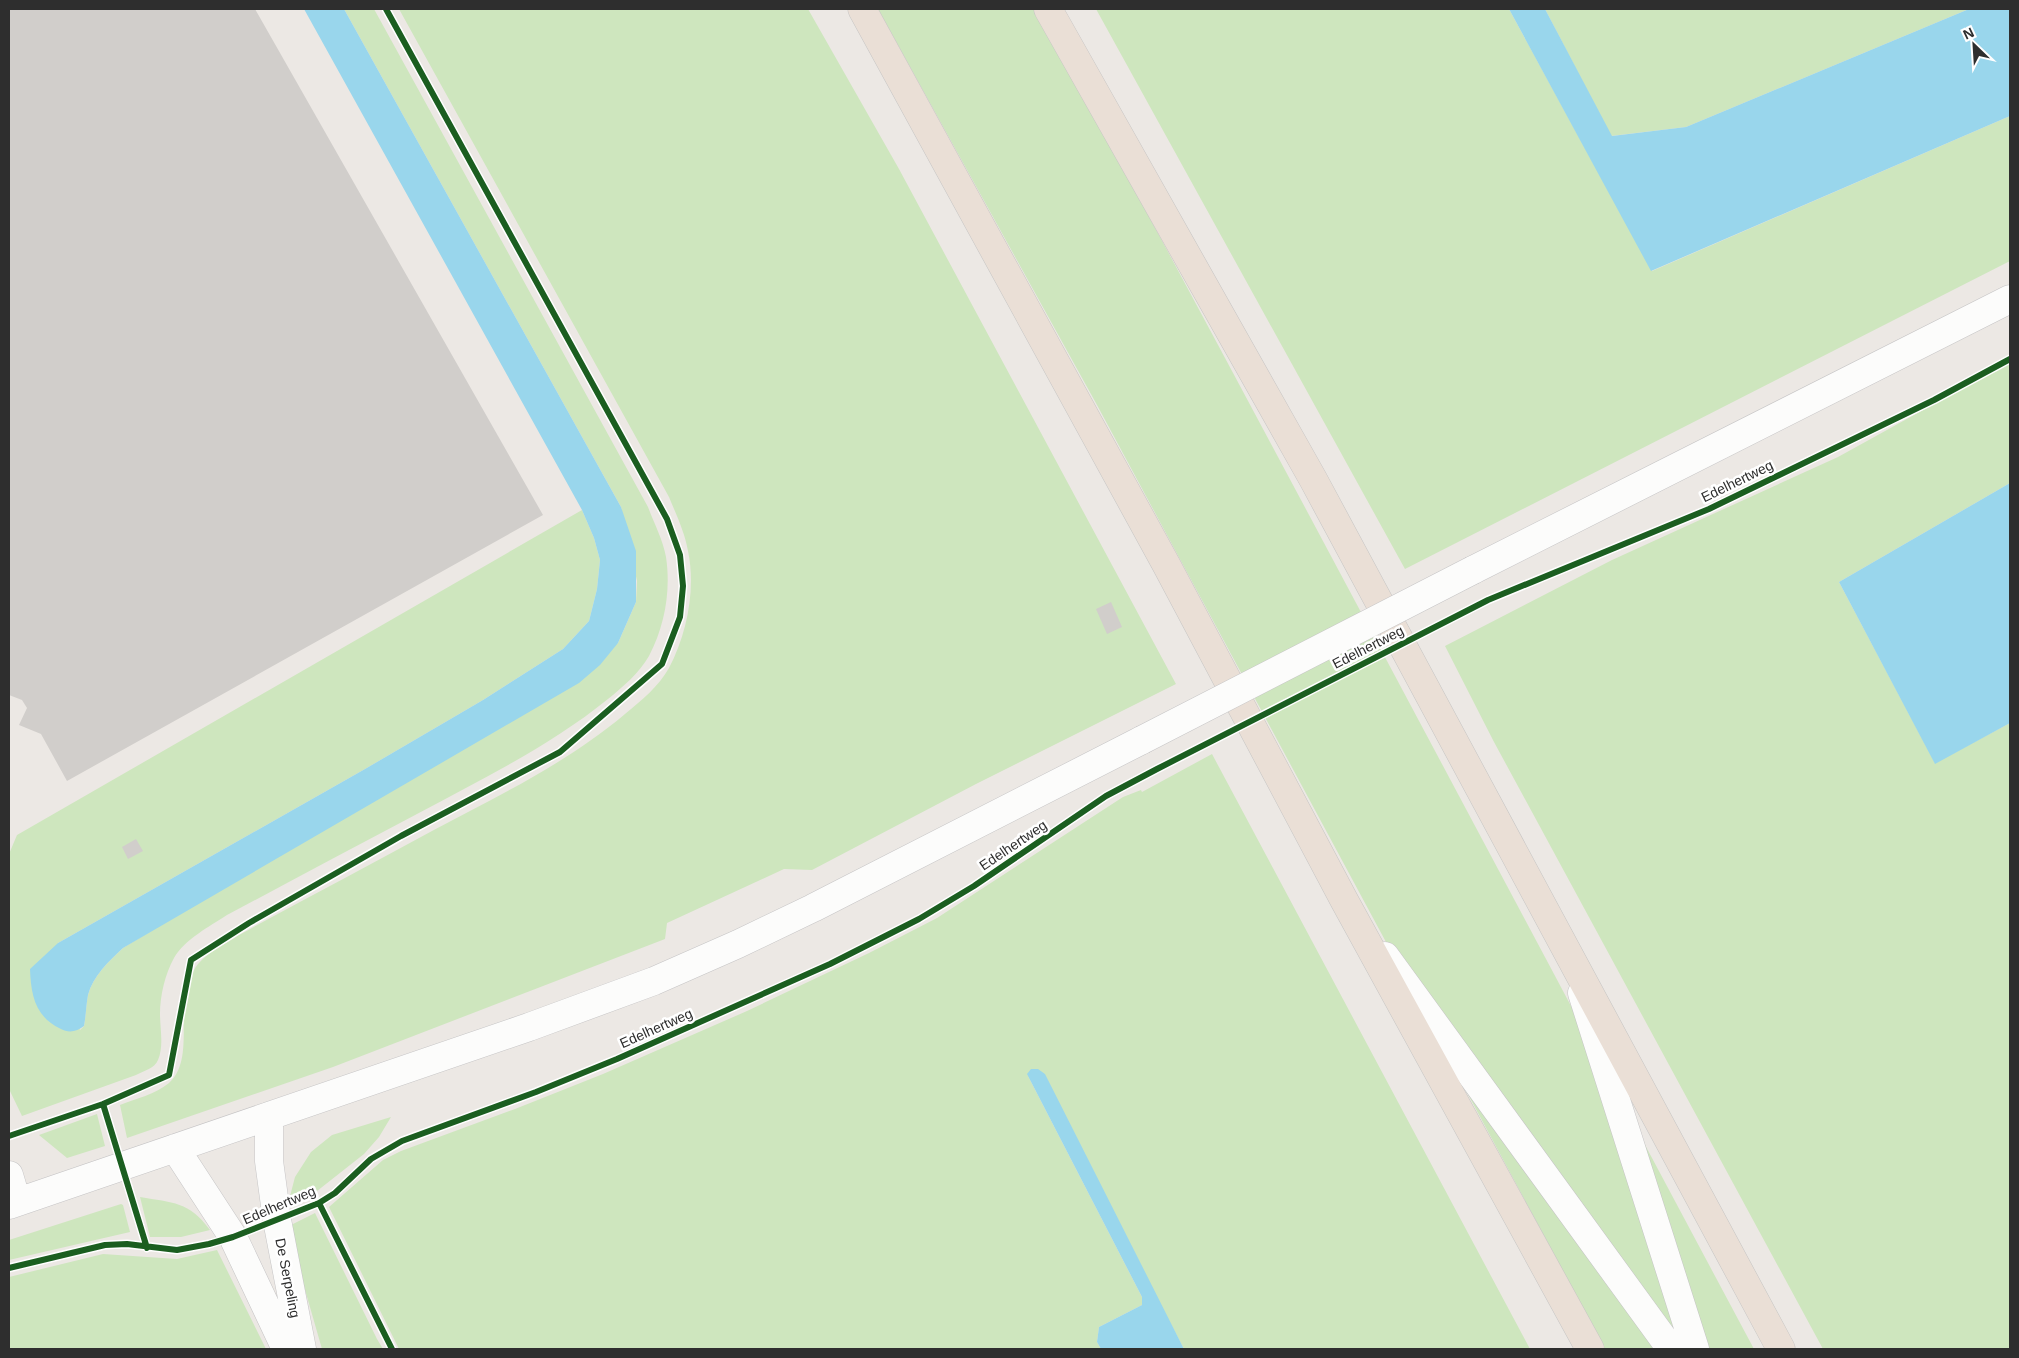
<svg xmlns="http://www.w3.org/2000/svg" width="2019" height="1358" font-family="Arial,sans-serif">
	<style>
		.green { fill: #cee6be }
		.water { fill: #99d6ec }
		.building { fill: #d1cecb }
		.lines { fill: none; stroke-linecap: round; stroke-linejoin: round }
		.minor-casing { stroke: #c5c4c5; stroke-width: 29 }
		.highway-casing { stroke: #c6c5c4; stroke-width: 29 }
		.minor { stroke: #fcfcfb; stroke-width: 28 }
		.highway { stroke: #eadfd6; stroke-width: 28 }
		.minor-bridge-casing { stroke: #c5c4c5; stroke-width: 29; stroke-linecap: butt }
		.minor-bridge { stroke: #fcfcfb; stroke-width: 28 }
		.cycleway-casing { stroke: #fff; stroke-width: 9 }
		.cycleway { stroke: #1b5e20; stroke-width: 6 }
		.labels { text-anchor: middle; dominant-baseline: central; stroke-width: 5; stroke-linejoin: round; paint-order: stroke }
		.street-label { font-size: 14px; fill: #2e2e2e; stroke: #fff }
	</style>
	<rect width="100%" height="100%" fill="#ece8e4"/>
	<path class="green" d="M344 9H374L648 507C654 523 663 540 666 557 671 590 665 626 649 656 639 673 623 687 608 699 550 746 482 779 417 814 354 847 291 881 227 915 209 927 185 939 174 958 165 974 160 996 160 1014 160 1028 164 1046 158 1060 155 1068 144 1071 136 1075L22 1116 9 1089V854L17 835 582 510 594 538 600 560 597 589 589 621 563 649 483 700 365 769 58 943 80 1030 84 1026C86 1016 86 1005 88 995 93 976 109 961 123 948L618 643 636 602 637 581 621 507Z
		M399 9H808L899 169 1176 684 976 784 812 870 784 869 667 923 665 939 333 1067 127 1138 120 1105C135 1099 156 1094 169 1083 197 1057 172 1005 194 970 203 954 224 945 239 935 303 900 368 866 432 831 498 796 567 763 625 714 641 701 659 686 669 668 687 634 696 589 688 551 685 533 676 514 669 497Z
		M878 9H1037C1278 454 1515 902 1754 1349H1605L1097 405Z
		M1096 9H1509L1652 271 2010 116V261L1405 569Z
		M1545 9H1969L1686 127 1611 136Z
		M2010 362V483L1839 582 1935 763 2010 723V1349H1823L1494 742 1445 646 1612 560 1838 457Z
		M1212 754 1530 1349H1184L1157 1298 1027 1074 1142 1297V1305L1099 1327 1097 1342 1101 1349H399L329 1207 383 1160 401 1151 515 1109 603 1074 747 1011 869 953 937 918 1123 797 1141 790 1142 792Z
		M97 1114 105 1146 67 1158 39 1135Z
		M391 1117 379 1137 364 1154 312 1195 289 1200 295 1177 311 1152 332 1135Z
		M140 1197C173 1203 189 1201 210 1230L181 1237H150Z
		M121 1204 123 1205 130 1232 9 1260V1240Z
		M315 1213 377 1339 383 1349H322L287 1227Z
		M217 1250 266 1349H9V1277L103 1254 177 1259Z"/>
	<path class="water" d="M304 9H344L621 507 636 551V602L618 643 600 665 579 683 123 948C109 961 93 976 88 995 86 1006 86 1016 84 1026 77 1032 68 1033 61 1029 35 1017 31 995 30 969L58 943 365 769 483 700 563 649 589 621 597 589 600 560 594 538 582 510Z
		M1509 9H1545L1612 136 1686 127 1969 9H2010V116L1651 271Z
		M2010 483V723L1935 764 1839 582Z
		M1031 1069H1038L1045 1074 1184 1349H1101L1097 1342 1099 1327 1142 1305V1297L1027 1074Z"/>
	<path class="building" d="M9 9H255L543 515 67 781 41 734 19 725 27 708 22 700 9 695Z
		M1111 602 1122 627 1107 634 1096 609Z
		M136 839 143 851 128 859 122 847Z"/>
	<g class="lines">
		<g class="minor-casing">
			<path id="minor" d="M1473 570 2010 299
				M1385 956 1671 1349
				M1582 993 1695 1349
				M269 1116V1161L277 1220 302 1349
				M175 1148 233 1237 286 1349
				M9 1175 17 1202
				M9 1205 529 1027 654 981 738 944 813 908 1142 740"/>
		</g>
		<g class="highway-casing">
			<path id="highway" d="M862 9 1167 566 1344 900 1590 1349
				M1048 9 1313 479 1781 1349"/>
		</g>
		<use href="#minor" class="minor"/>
		<use href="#highway" class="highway"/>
		<g class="minor-bridge-casing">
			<path id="minor-bridge" d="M1142 740 1473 570"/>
		</g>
		<use href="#minor-bridge" class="minor-bridge"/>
		<g class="cycleway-casing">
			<path id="cycleway" d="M103 1104 147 1248
				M9 1136 103 1104 169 1075 191 960 249 923 401 836 560 752 662 664 680 617 683 586 680 555 667 519 386 9
				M319 1203 392 1349
				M9 1268 105 1245 127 1244 177 1250 209 1244 233 1237 319 1203 335 1193 371 1159 402 1141 536 1092 617 1059 830 964 919 919 974 886 1106 796 1157 769 1488 600 1709 509 1934 400 2010 359"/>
		</g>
		<use href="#cycleway" class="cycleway"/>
	</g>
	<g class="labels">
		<g class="street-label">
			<text transform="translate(1737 481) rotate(-26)">Edelhertweg</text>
			<text transform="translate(1368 647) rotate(-27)">Edelhertweg</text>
			<text transform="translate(1013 845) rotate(-34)">Edelhertweg</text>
			<text transform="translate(656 1028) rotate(-24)">Edelhertweg</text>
			<text transform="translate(279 1205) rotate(-23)">Edelhertweg</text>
			<text transform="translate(288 1278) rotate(79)">De Serpeling</text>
		</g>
	</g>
	<rect width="2019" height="1358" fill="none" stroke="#2e2e2e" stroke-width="20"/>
	<g transform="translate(1974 45) rotate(335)" stroke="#ffffff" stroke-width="4" paint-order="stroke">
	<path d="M0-4L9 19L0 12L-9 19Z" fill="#2e2e2e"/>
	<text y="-8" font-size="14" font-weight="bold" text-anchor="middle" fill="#2e2e2e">N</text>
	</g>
</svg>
